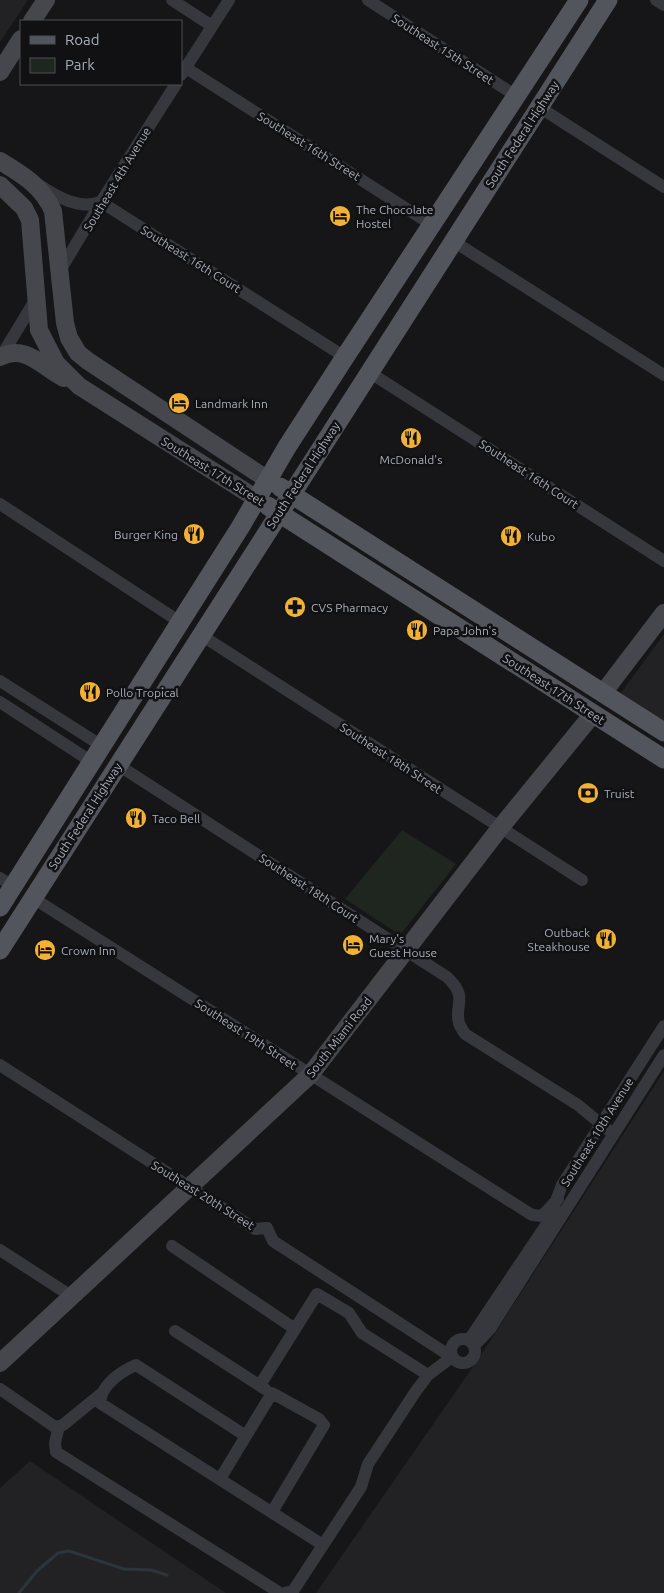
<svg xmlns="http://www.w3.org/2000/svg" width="664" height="1593" font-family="Ubuntu,sans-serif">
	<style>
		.built { fill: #222225 }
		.green { fill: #1e261f }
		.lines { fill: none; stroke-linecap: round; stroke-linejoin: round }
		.stream { stroke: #2c353c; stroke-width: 3 }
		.street { stroke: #37383d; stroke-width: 12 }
		.secondary { stroke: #45474d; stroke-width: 18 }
		.primary { stroke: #53555c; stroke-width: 19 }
		.labels { text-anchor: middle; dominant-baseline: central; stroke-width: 5; stroke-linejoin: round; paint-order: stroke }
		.street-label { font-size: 12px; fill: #a8adb8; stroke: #111113 }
		.poi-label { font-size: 12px; fill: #a8adb8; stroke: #111113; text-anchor: start }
	</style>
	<rect width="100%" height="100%" fill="#161618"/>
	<path class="built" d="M0 0H28L0 42Z
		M664 634V721L621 693Z
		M664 1071V1593H316L479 1358Z
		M30 1461 226 1593H0V1488Z"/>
	<path class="green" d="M402 830 456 864 400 935 345 899Z"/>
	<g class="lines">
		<path class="stream" d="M19 1593 37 1571 58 1553 69 1551 124 1569 151 1570 167 1575"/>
		<path class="street" d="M172 0 212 26
			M368 0 518 97
			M656 0 664 5
			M186 68 432 225
			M181 75 229 0
			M539 107 664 187
			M39 185C58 197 78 210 101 202
			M101 202 345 357
			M453 241 664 375
			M58 274 101 202 176 84
			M0 358 36 299
			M369 372 664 561
			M0 504 180 622
			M201 635 582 880
			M0 681 102 746
			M0 702 92 762
			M118 765 447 977C469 998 454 1003 459 1023 460 1026 463 1031 465 1034L578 1105 613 1134
			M0 878 13 886
			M33 898 532 1215 542 1216 558 1199
			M0 1065 255 1229 267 1228 273 1241 444 1352 451 1355
			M172 1246 295 1329
			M0 1250 71 1296
			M175 1331 265 1389
			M451 1351a12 12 0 1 1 24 0a12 12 0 1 1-24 0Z
			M469 1340 548 1222 562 1185 664 1026
			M474 1346 490 1329 664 1055
			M260 1385 317 1294 349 1313 362 1333 428 1375
			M0 1389 55 1427 63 1425 101 1394
			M59 1426 55 1443 56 1452 280 1593
			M220 1479 246 1436
			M272 1512 324 1425 319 1419 272 1393 246 1436 136 1365C120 1372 101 1385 100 1403L323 1545
			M284 1593 293 1591 361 1487 368 1464 416 1391 428 1375 452 1357"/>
		<path class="secondary" d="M32 21 46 0
			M0 72 21 39
			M0 161C23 175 42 186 53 211L65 323 69 338 78 353 88 361 268 480
			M0 185 24 208 30 220 39 330 56 363 79 386 257 499
			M0 357C26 344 41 366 64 378
			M603 693 664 613
			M0 1363 310 1075 500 828 593 714"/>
		<path class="primary" d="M280 487 664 732
			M268 506 664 759
			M0 907 241 526 287 447 345 357 579 0
			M0 950 608 0"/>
	</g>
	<defs>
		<g id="hotel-disc" transform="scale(1.125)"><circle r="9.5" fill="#f2b134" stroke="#111113"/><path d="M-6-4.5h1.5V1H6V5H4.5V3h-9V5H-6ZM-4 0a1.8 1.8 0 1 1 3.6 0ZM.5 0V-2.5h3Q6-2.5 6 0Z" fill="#111"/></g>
		<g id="restaurant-disc" transform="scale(1.125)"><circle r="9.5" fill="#f2b134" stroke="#111113"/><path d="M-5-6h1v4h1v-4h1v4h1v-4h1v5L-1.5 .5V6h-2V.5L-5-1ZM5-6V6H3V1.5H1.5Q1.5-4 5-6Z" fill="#111"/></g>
		<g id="pharmacy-disc" transform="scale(1.125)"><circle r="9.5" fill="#f2b134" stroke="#111113"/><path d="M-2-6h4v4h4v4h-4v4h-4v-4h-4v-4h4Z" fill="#111"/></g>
		<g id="bank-disc" transform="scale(1.125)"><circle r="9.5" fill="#f2b134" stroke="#111113"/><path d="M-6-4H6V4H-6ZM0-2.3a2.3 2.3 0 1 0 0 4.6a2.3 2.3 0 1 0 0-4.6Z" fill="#111"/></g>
	</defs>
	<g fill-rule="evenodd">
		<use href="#hotel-disc" x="340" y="216"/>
		<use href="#hotel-disc" x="179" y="403"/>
		<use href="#restaurant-disc" x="411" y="438"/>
		<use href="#restaurant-disc" x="194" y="534"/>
		<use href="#restaurant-disc" x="511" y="536"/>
		<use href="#pharmacy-disc" x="295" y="607"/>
		<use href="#restaurant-disc" x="417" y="630"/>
		<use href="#restaurant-disc" x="90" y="692"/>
		<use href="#bank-disc" x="588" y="793"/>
		<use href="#restaurant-disc" x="136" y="818"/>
		<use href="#restaurant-disc" x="606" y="939"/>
		<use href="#hotel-disc" x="353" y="945"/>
		<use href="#hotel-disc" x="45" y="950"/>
	</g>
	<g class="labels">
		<g class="street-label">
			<text transform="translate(443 49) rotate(33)">Southeast 15th Street</text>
			<text transform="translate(522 134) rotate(-57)">South Federal Highway</text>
			<text transform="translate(309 146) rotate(32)">Southeast 16th Street</text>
			<text transform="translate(117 179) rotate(-59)">Southeast 4th Avenue</text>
			<text transform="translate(191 259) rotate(32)">Southeast 16th Court</text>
			<text transform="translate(213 471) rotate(32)">Southeast 17th Street</text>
			<text transform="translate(529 474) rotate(33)">Southeast 16th Court</text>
			<text transform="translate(303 475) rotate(-57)">South Federal Highway</text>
			<text transform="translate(554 689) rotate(33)">Southeast 17th Street</text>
			<text transform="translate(391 758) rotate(33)">Southeast 18th Street</text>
			<text transform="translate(85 816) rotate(-57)">South Federal Highway</text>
			<text transform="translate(309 888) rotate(33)">Southeast 18th Court</text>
			<text transform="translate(246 1034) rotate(33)">Southeast 19th Street</text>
			<text transform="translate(339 1037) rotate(-52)">South Miami Road</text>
			<text transform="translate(597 1132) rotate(-58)">Southeast 10th Avenue</text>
			<text transform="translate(203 1195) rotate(32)">Southeast 20th Street</text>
		</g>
		<g class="poi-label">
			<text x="356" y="209">The Chocolate<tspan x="356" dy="14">Hostel</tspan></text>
			<text x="195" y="403">Landmark Inn</text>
			<text x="411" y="459" text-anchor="middle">McDonald's</text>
			<text x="178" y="534" text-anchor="end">Burger King</text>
			<text x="527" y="536">Kubo</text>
			<text x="311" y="607">CVS Pharmacy</text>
			<text x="433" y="630">Papa John's</text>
			<text x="106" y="692">Pollo Tropical</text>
			<text x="604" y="793">Truist</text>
			<text x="152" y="818">Taco Bell</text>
			<text x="590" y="932" text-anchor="end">Outback<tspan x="590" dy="14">Steakhouse</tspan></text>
			<text x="369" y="938">Mary's<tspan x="369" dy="14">Guest House</tspan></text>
			<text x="61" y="950">Crown Inn</text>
		</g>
	</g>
	<rect x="20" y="20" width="162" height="65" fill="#111113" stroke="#4d4f55"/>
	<rect x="30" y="36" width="25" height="8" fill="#53555c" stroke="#4d4f55"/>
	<text x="65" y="45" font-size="15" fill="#a8adb8">Road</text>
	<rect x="30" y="58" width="25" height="15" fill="#1e261f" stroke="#4d4f55"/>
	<text x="65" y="70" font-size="15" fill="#a8adb8">Park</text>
</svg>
